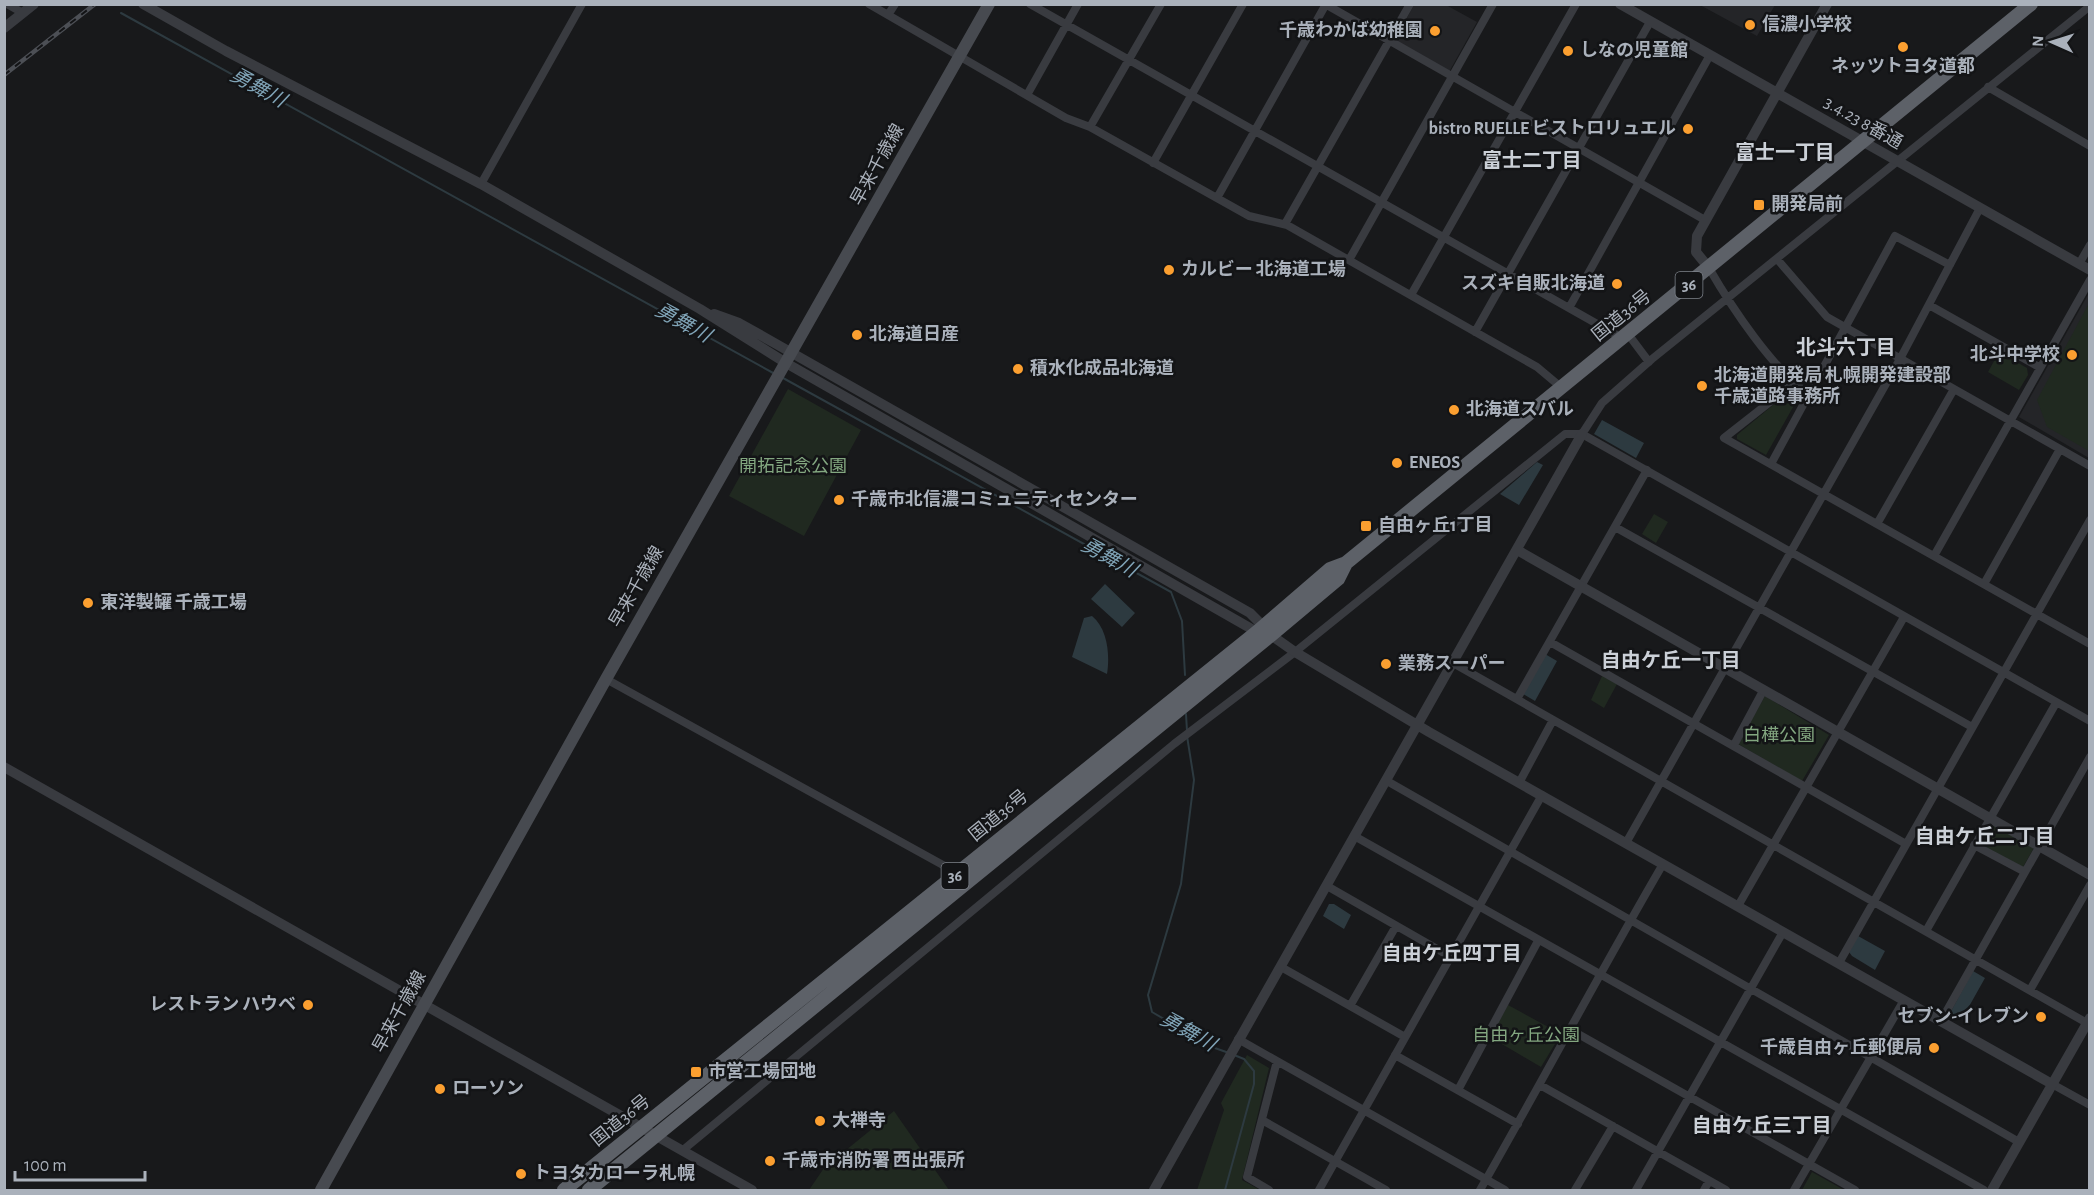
<svg xmlns="http://www.w3.org/2000/svg" width="2094" height="1195" font-family="'Alegreya Sans','Noto Sans JP',sans-serif">
	<style>
		.built { fill: #242528 }
		.green { fill: #202920 }
		.water { fill: #2d3a40 }
		.lines { fill: none; stroke-linecap: round; stroke-linejoin: round }
		.stream { stroke: #2d3a40; stroke-width: 2 }
		.minor { stroke: #393b40; stroke-width: 8 }
		.tertiary { stroke: #393b40; stroke-width: 10 }
		.secondary { stroke: #474a50; stroke-width: 12 }
		.trunk { stroke: #5d6168; stroke-width: 14 }
		.rail-casing { stroke: #4c4f55; stroke-width: 4.5 }
		.rail { stroke: #131416; stroke-width: 2; stroke-dasharray: 7; stroke-linecap: butt }
		.poi-dot { fill: #fb9f30; stroke: #131416; stroke-width: 2 }
		.labels { text-anchor: middle; dominant-baseline: central; stroke-width: 5; stroke-linejoin: round; paint-order: stroke }
		.shield { fill: #131416; stroke: #7d828a; stroke-width: 1.5 }
		.shield-label { font-size: 16px; font-weight: bold; fill: #aab1bb }
		.poi-label { font-size: 18px; font-weight: bold; fill: #aab1bb; stroke: #131416; text-anchor: start }
		.street-label { font-size: 18px; fill: #aab1bb; stroke: #131416 }
		.park-label { font-size: 18px; fill: #83a780; stroke: #131416 }
		.water-label { font-size: 20px; font-style: italic; fill: #80a4b7; stroke: #131416 }
		.neighbourhood-label { font-size: 20px; font-weight: bold; fill: #cbd0d7; stroke: #131416 }
	</style>
	<rect width="100%" height="100%" fill="#18191b"/>
	<path class="built" d="M1414 5H1446L1477 22 1449 72 1394 41Z
		M1700 5H1775L1757 36Z
		M2089 293V458L2019 417Z"/>
	<path class="green" d="M2089 303V451L2047 427 2037 400Z
		M1999 352 2027 368 2028 375 2019 390 1988 372Z
		M788 389 861 430 804 536 729 496Z
		M1791 390 1798 394 1797 400 1766 455 1737 439V435Z
		M1654 514 1668 522 1656 543 1642 534Z
		M1602 676 1617 684 1604 708 1591 700Z
		M1765 696 1829 735 1802 781 1738 744Z
		M1994 824 2035 846 2023 867 1982 845Z
		M1508 1005 1561 1034 1541 1067 1490 1037Z
		M1247 1055 1269 1068 1242 1180 1260 1190H1197L1224 1110 1221 1103Z
		M894 1111 949 1190H809L824 1168Z
		M1812 1172 1844 1190H1802Z"/>
	<path class="water" d="M1602 420 1644 443 1636 458 1594 434Z
		M1537 462 1543 465 1519 505 1500 494Z
		M1105 584 1135 613 1122 627 1091 599Z
		M1092 616C1108 629 1110 656 1107 674L1072 657 1084 618Z
		M1545 654 1557 661 1535 701 1523 694Z
		M1329 904H1334L1351 915 1344 929 1323 916Z
		M1858 936 1885 951 1875 970 1852 956 1849 952Z
		M1973 971 1985 978 1962 1019 1950 1013Z"/>
	<g class="lines">
		<path class="stream" d="M121 13 775 374
			M783 378 1171 592 1182 621 1185 675
			M1186 714 1187 731
			M1187 736 1194 780 1181 884 1148 995 1152 1012 1212 1047 1229 1053
			M1225 1190 1254 1084V1071L1244 1059 1234 1055"/>
		<path class="minor" d="M7 4 23 13
			M869 4 1066 118 1090 127 1249 216 1287 225 1537 367 1562 388
			M1030 4 1622 338
			M1325 4 1705 220
			M888 15 895 4
			M1988 87 2090 146
			M1027 95 1078 4
			M1090 127 1161 4
			M1153 163 1243 4
			M481 184 582 4
			M1217 198 1326 4
			M1285 224 1410 4
			M1777 259 1827 317 2090 466
			M1349 260 1493 4
			M2079 264 2090 245
			M1709 268C1732 308 1772 368 1809 395
			M1411 295 1576 4
			M1929 305 2039 367
			M1569 308 1710 55
			M1475 332 1650 22
			M1628 334 1649 362
			M1793 384 1724 438 2090 644
			M1582 434 1602 403 1652 359 2090 6
			M1771 464 1895 236 1950 265
			M1877 524 1954 389
			M1615 527 1972 727
			M1934 556 2090 280
			M1984 584 2060 449
			M1550 642 1906 844
			M1453 663 2087 1023
			M606 679 961 875
			M1517 699 1647 470
			M1734 745 1763 691
			M1387 781 2019 1142
			M1519 783 1553 720
			M1356 837 1984 1190
			M1626 843 1900 359 1980 208
			M1974 845 2025 872
			M1327 886 1451 957
			M1738 906 1904 617
			M1926 931 2056 703
			M1839 963 2090 520
			M1281 967 1405 1037
			M2030 990 2090 885
			M1350 1006 1396 926
			M1941 1021 2090 757
			M1571 1030 1855 1190
			M1238 1039 1505 1190
			M1395 1055 1518 1124
			M2052 1084 2090 1105
			M1540 1085 1726 1190
			M1458 1090 1538 941
			M1262 1120 1386 1190
			M683 1150 1174 744 1295 652 1565 434H1582L2090 721
			M1269 1190 1247 1177 1277 1061
			M1319 1190 1542 795
			M1480 1190C1542 1082 1600 972 1663 864
			M1575 1190 1613 1126
			M1636 1190 1783 932
			M1704 1190 1709 1181
			M1794 1190 1904 1000"/>
		<path class="tertiary" d="M143 4 226 51 481 184 700 309 786 363 1257 632 1271 635 1295 652 1429 732 2052 1084
			M1620 4 2090 270
			M4 28 34 4
			M1709 268 1696 252 1697 236 1827 4
			M714 314 739 323 778 345 1250 613 1269 632
			M1517 550 2090 875
			M4 767 752 1190
			M1154 1190 1582 434
			M1992 1190 2090 1018"/>
		<path class="secondary" d="M321 1190 606 679 989 4"/>
		<path class="trunk" d="M564 1190 1257 632 1330 569 1346 563 2031 4
			M589 1190 1271 635 1338 579 1346 563"/>
		<g class="rail-casing">
			<path id="rail" d="M4 75 95 4"/>
		</g>
		<use href="#rail" class="rail"/>
	</g>
	<g class="poi-dot">
		<circle cx="1750" cy="25" r="6"/>
		<circle cx="1435" cy="31" r="6"/>
		<circle cx="1903" cy="47" r="6"/>
		<circle cx="1568" cy="51" r="6"/>
		<circle cx="1688" cy="129" r="6"/>
		<rect x="1753" y="199" width="12" height="12" rx="3"/>
		<circle cx="1169" cy="270" r="6"/>
		<circle cx="1617" cy="284" r="6"/>
		<circle cx="857" cy="335" r="6"/>
		<circle cx="2072" cy="355" r="6"/>
		<circle cx="1018" cy="369" r="6"/>
		<circle cx="1702" cy="386" r="6"/>
		<circle cx="1454" cy="410" r="6"/>
		<circle cx="1397" cy="463" r="6"/>
		<circle cx="839" cy="500" r="6"/>
		<rect x="1360" y="520" width="12" height="12" rx="3"/>
		<circle cx="88" cy="603" r="6"/>
		<circle cx="1386" cy="664" r="6"/>
		<circle cx="308" cy="1005" r="6"/>
		<circle cx="2041" cy="1017" r="6"/>
		<circle cx="1934" cy="1048" r="6"/>
		<rect x="690" y="1066" width="12" height="12" rx="3"/>
		<circle cx="440" cy="1089" r="6"/>
		<circle cx="820" cy="1121" r="6"/>
		<circle cx="770" cy="1161" r="6"/>
		<circle cx="521" cy="1174" r="6"/>
	</g>
	<g class="labels">
		<g class="shield">
			<rect x="1675.5" y="272" width="27" height="26" rx="4.5"/>
			<rect x="941.5" y="863" width="27" height="26" rx="4.5"/>
		</g>
		<g class="shield-label">
			<text x="1689" y="285">36</text>
			<text x="955" y="876">36</text>
		</g>
		<g class="poi-label">
			<text x="1762" y="25">信濃小学校</text>
			<text x="1423" y="31" text-anchor="end">千歳わかば幼稚園</text>
			<text x="1580" y="51">しなの児童館</text>
			<text x="1903" y="67" text-anchor="middle">ネッツトヨタ道都</text>
			<text x="1676" y="129" text-anchor="end">bistro RUELLE ビストロリュエル</text>
			<text x="1771" y="205">開発局前</text>
			<text x="1181" y="270">カルビー 北海道工場</text>
			<text x="1605" y="284" text-anchor="end">スズキ自販北海道</text>
			<text x="869" y="335">北海道日産</text>
			<text x="2060" y="355" text-anchor="end">北斗中学校</text>
			<text x="1030" y="369">積水化成品北海道</text>
			<text x="1714" y="376">北海道開発局 札幌開発建設部<tspan x="1714" dy="21">千歳道路事務所</tspan></text>
			<text x="1466" y="410">北海道スバル</text>
			<text x="1409" y="463">ENEOS</text>
			<text x="851" y="500">千歳市北信濃コミュニティセンター</text>
			<text x="1378" y="526">自由ヶ丘1丁目</text>
			<text x="100" y="603">東洋製罐 千歳工場</text>
			<text x="1398" y="664">業務スーパー</text>
			<text x="296" y="1005" text-anchor="end">レストラン ハウベ</text>
			<text x="2029" y="1017" text-anchor="end">セブン-イレブン</text>
			<text x="1922" y="1048" text-anchor="end">千歳自由ヶ丘郵便局</text>
			<text x="708" y="1072">市営工場団地</text>
			<text x="452" y="1089">ローソン</text>
			<text x="832" y="1121">大禅寺</text>
			<text x="782" y="1161">千歳市消防署 西出張所</text>
			<text x="533" y="1174">トヨタカローラ札幌</text>
		</g>
		<g class="street-label">
			<text transform="translate(1863 123) rotate(30)">3.4.23 8番通</text>
			<text transform="translate(878 165) rotate(-61)">早来千歳線</text>
			<text transform="translate(1622 316) rotate(-39)">国道36号</text>
			<text transform="translate(637 587) rotate(-60)">早来千歳線</text>
			<text transform="translate(999 816) rotate(-39)">国道36号</text>
			<text transform="translate(400 1012) rotate(-61)">早来千歳線</text>
			<text transform="translate(621 1121) rotate(-39)">国道36号</text>
		</g>
		<g class="park-label">
			<text x="793" y="467">開拓記念公園</text>
			<text x="1779" y="736">白樺公園</text>
			<text x="1526" y="1036">自由ヶ丘公園</text>
		</g>
		<g class="water-label">
			<text transform="translate(258 88) rotate(29)">勇舞川</text>
			<text transform="translate(683 323) rotate(29)">勇舞川</text>
			<text transform="translate(1109 558) rotate(29)">勇舞川</text>
			<text transform="translate(1188 1032) rotate(29)">勇舞川</text>
		</g>
		<g class="neighbourhood-label">
			<text x="1785" y="153">富士一丁目</text>
			<text x="1532" y="161">富士二丁目</text>
			<text x="1846" y="348">北斗六丁目</text>
			<text x="1671" y="661">自由ケ丘一丁目</text>
			<text x="1985" y="837">自由ケ丘二丁目</text>
			<text x="1452" y="954">自由ケ丘四丁目</text>
			<text x="1762" y="1126">自由ケ丘三丁目</text>
		</g>
	</g>
	<rect width="2094" height="1195" fill="none" stroke="#aab1bb" stroke-width="12"/>
	<g transform="translate(2052 42) rotate(273)" stroke="#131416" stroke-width="4.5" paint-order="stroke">
	<path d="M0-4.5L10 22L0 15L-10 22Z" fill="#aab1bb"/>
	<text y="-9" font-size="16" font-weight="bold" text-anchor="middle" fill="#aab1bb">N</text>
	</g>
	<path d="M15 1171v9h130v-9" fill="none" stroke="#aab1bb" stroke-width="3"/>
	<text x="24" y="1171" font-size="18" fill="#aab1bb" stroke="#131416" stroke-width="4.5" paint-order="stroke">100 m</text>
</svg>
